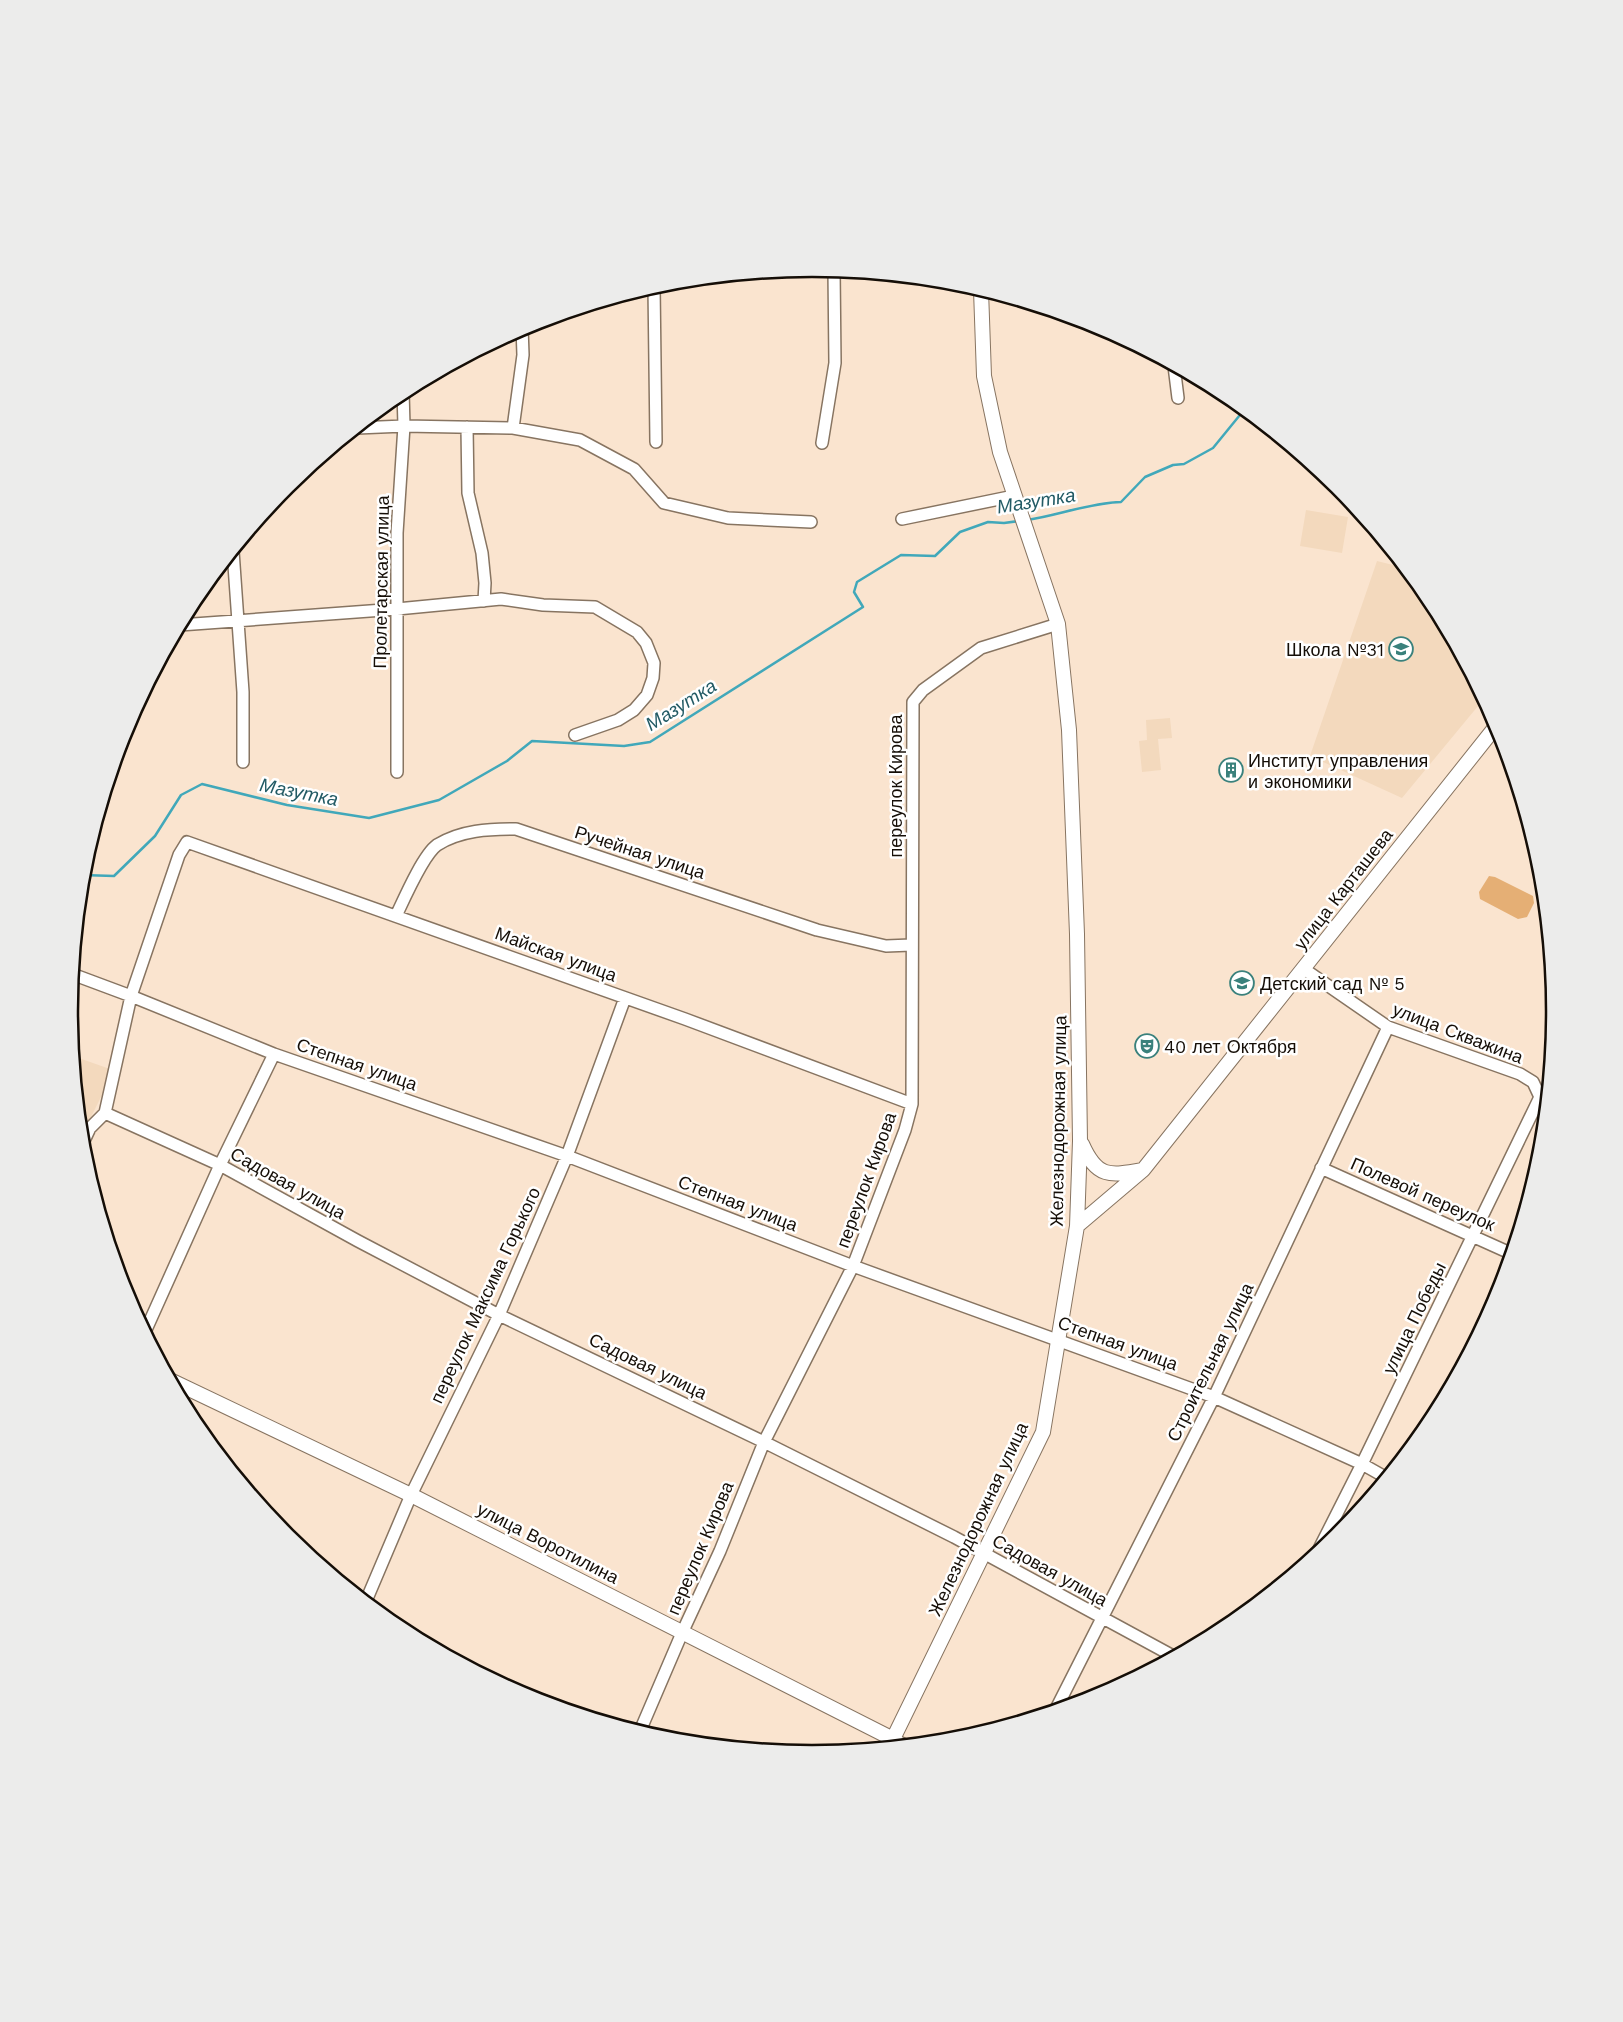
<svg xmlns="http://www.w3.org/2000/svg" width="1623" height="2022" font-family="'Work Sans',sans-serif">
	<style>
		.built { fill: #f3d9bd }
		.green { fill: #e5af75 }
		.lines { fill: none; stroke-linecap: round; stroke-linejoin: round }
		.stream { stroke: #41a8ba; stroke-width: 2.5 }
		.minor-casing { stroke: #877461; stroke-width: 14 }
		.tertiary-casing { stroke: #877461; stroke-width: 16 }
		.minor { stroke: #fff; stroke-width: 11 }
		.tertiary { stroke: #fff; stroke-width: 14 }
		.labels { text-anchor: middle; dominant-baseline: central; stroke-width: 5; stroke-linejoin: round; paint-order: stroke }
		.street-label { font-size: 18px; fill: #150e07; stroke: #fff }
		.poi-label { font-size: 18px; fill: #150e07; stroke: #fff; text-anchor: start }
		.water-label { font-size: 19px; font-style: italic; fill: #235b65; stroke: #fff }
		.rim { fill: none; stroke: #150e07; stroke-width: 2.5 }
	</style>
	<rect width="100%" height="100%" fill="#fae4cf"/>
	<path class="built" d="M1306 510 1348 517 1342 553 1300 546Z
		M1377 561 1405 568 1429 599 1483 700 1402 798 1310 756Z
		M1170 718 1172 738 1158 739 1161 770 1142 772 1139 741 1147 740 1146 720Z
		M73 1056 110 1069 111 1077 81 1137Z"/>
	<path class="green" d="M1489 876 1495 877 1533 896 1534 903 1527 917 1518 919 1480 899 1479 892Z"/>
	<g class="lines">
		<path class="stream" d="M1027 520C1059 515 1089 503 1121 502L1145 477 1173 465 1184 464 1213 448 1244 410
			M82 875 114 876 155 836 181 795 202 784 287 805 369 818 439 800 507 761 532 741 624 746 650 742 863 607 854 592 857 582 901 555 935 556 960 532 988 522 1004 523 1019 521"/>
		<g class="minor-casing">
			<path id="minor" d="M654 286 656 442
				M1174 366 1178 398
				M467 427 468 493 482 553 485 583 484 601
				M357 428 404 426 513 428 580 440 634 469 664 503 728 518 811 522
				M513 428 523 355 522 327
				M822 443 835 363 834 270
				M902 519 1014 496
				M233 551 243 692V762
				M180 625 397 609 501 599 543 605 595 607 637 632 646 643 654 663 653 678 647 695 634 710 618 720 575 735
				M397 772V533L404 426 403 391
				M396 916C404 899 423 855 437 845 461 830 489 829 516 829L817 930 886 946 911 945
				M1304 969 1388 1027 1520 1074 1533 1082 1540 1097 1546 1099
				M72 974 131 996 274 1054 567 1156 853 1266 1214 1397 1362 1464 1385 1477
				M105 1113 220 1165 358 1241 499 1315 764 1442 954 1537 1173 1656
				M82 1145 90 1128 105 1113 131 996 179 855 187 842 685 1019 912 1104
				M1321 1168 1510 1253
				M145 1332 220 1165 274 1054
				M1317 1553 1362 1464 1540 1097
				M366 1601 411 1495 499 1315 567 1156 625 998
				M1056 1709 1214 1397 1388 1027
				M640 1731 682 1633 720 1551 764 1442 853 1266 905 1130 912 1104 913 702 923 690 981 648 1058 624
				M890 1746 893 1739 905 1745"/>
		</g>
		<g class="tertiary-casing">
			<path id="tertiary" d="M1082 1144C1097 1178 1109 1176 1143 1170L1497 725
				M1077 1226 1143 1170
				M170 1380 411 1495 893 1739 1043 1432 1077 1226 1080 1141 1077 934 1069 730 1058 624 1000 452 984 376 981 290"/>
		</g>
		<use href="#minor" class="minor"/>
		<use href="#tertiary" class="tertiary"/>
	</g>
	<defs>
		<g id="school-ring" transform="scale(1.25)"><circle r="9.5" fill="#fff" stroke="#3a817c" stroke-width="1.5"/><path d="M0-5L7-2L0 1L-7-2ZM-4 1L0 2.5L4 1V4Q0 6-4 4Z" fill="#3a817c"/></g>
		<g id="building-ring" transform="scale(1.25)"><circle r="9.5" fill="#fff" stroke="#3a817c" stroke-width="1.5"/><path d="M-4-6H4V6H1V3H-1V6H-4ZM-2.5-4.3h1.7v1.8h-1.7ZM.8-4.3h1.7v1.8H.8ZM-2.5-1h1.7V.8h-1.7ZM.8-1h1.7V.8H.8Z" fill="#3a817c"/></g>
		<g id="theatre-ring" transform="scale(1.25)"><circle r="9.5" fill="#fff" stroke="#3a817c" stroke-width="1.5"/><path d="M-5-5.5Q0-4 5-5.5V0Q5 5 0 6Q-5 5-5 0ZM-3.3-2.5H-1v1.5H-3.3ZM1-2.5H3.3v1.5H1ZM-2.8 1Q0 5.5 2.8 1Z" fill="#3a817c"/></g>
	</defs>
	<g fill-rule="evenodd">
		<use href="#school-ring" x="1401" y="649"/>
		<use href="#building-ring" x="1231" y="770"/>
		<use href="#school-ring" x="1242" y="983"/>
		<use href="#theatre-ring" x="1147" y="1046"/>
	</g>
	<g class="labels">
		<g class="street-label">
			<text transform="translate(381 582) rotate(-89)">Пролетарская улица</text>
			<text transform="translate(895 786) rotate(-90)">переулок Кирова</text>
			<text transform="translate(640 852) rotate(18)">Ручейная улица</text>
			<text transform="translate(1343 889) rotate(-52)">улица Карташева</text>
			<text transform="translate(556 954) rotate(20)">Майская улица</text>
			<text transform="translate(1458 1033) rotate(21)">улица Скважина</text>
			<text transform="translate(357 1064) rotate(19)">Степная улица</text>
			<text transform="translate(1058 1121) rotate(-89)">Железнодорожная улица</text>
			<text transform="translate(866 1180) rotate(-70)">переулок Кирова</text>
			<text transform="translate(288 1183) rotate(29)">Садовая улица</text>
			<text transform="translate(1423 1194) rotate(24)">Полевой переулок</text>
			<text transform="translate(738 1203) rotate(21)">Степная улица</text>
			<text transform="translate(485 1295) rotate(-65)">переулок Максима Горького</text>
			<text transform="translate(1414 1318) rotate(-64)">улица Победы</text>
			<text transform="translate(1118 1343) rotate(20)">Степная улица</text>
			<text transform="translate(1210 1362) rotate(-64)">Строительная улица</text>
			<text transform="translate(648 1366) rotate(26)">Садовая улица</text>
			<text transform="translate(978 1519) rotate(-65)">Железнодорожная улица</text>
			<text transform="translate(548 1543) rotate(27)">улица Воротилина</text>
			<text transform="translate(700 1548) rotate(-67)">переулок Кирова</text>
			<text transform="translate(1050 1570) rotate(29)">Садовая улица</text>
		</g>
		<g class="poi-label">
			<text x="1384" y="649" text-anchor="end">Школа №31</text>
			<text x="1248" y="760">Институт управления<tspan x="1248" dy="21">и экономики</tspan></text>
			<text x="1260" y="983">Детский сад № 5</text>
			<text x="1164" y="1046">40 лет Октября</text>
		</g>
		<g class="water-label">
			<text transform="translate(1036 501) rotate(-9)">Мазутка</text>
			<text transform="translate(681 705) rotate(-32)">Мазутка</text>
			<text transform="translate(299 792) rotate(11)">Мазутка</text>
		</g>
	</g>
	<path d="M0 0H1623V2022H0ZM78 1011a734 734 0 1 1 1468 0a734 734 0 1 1-1468 0Z" fill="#ececeb" fill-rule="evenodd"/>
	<path class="rim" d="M78 1011a734 734 0 1 1 1468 0a734 734 0 1 1-1468 0Z"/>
</svg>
